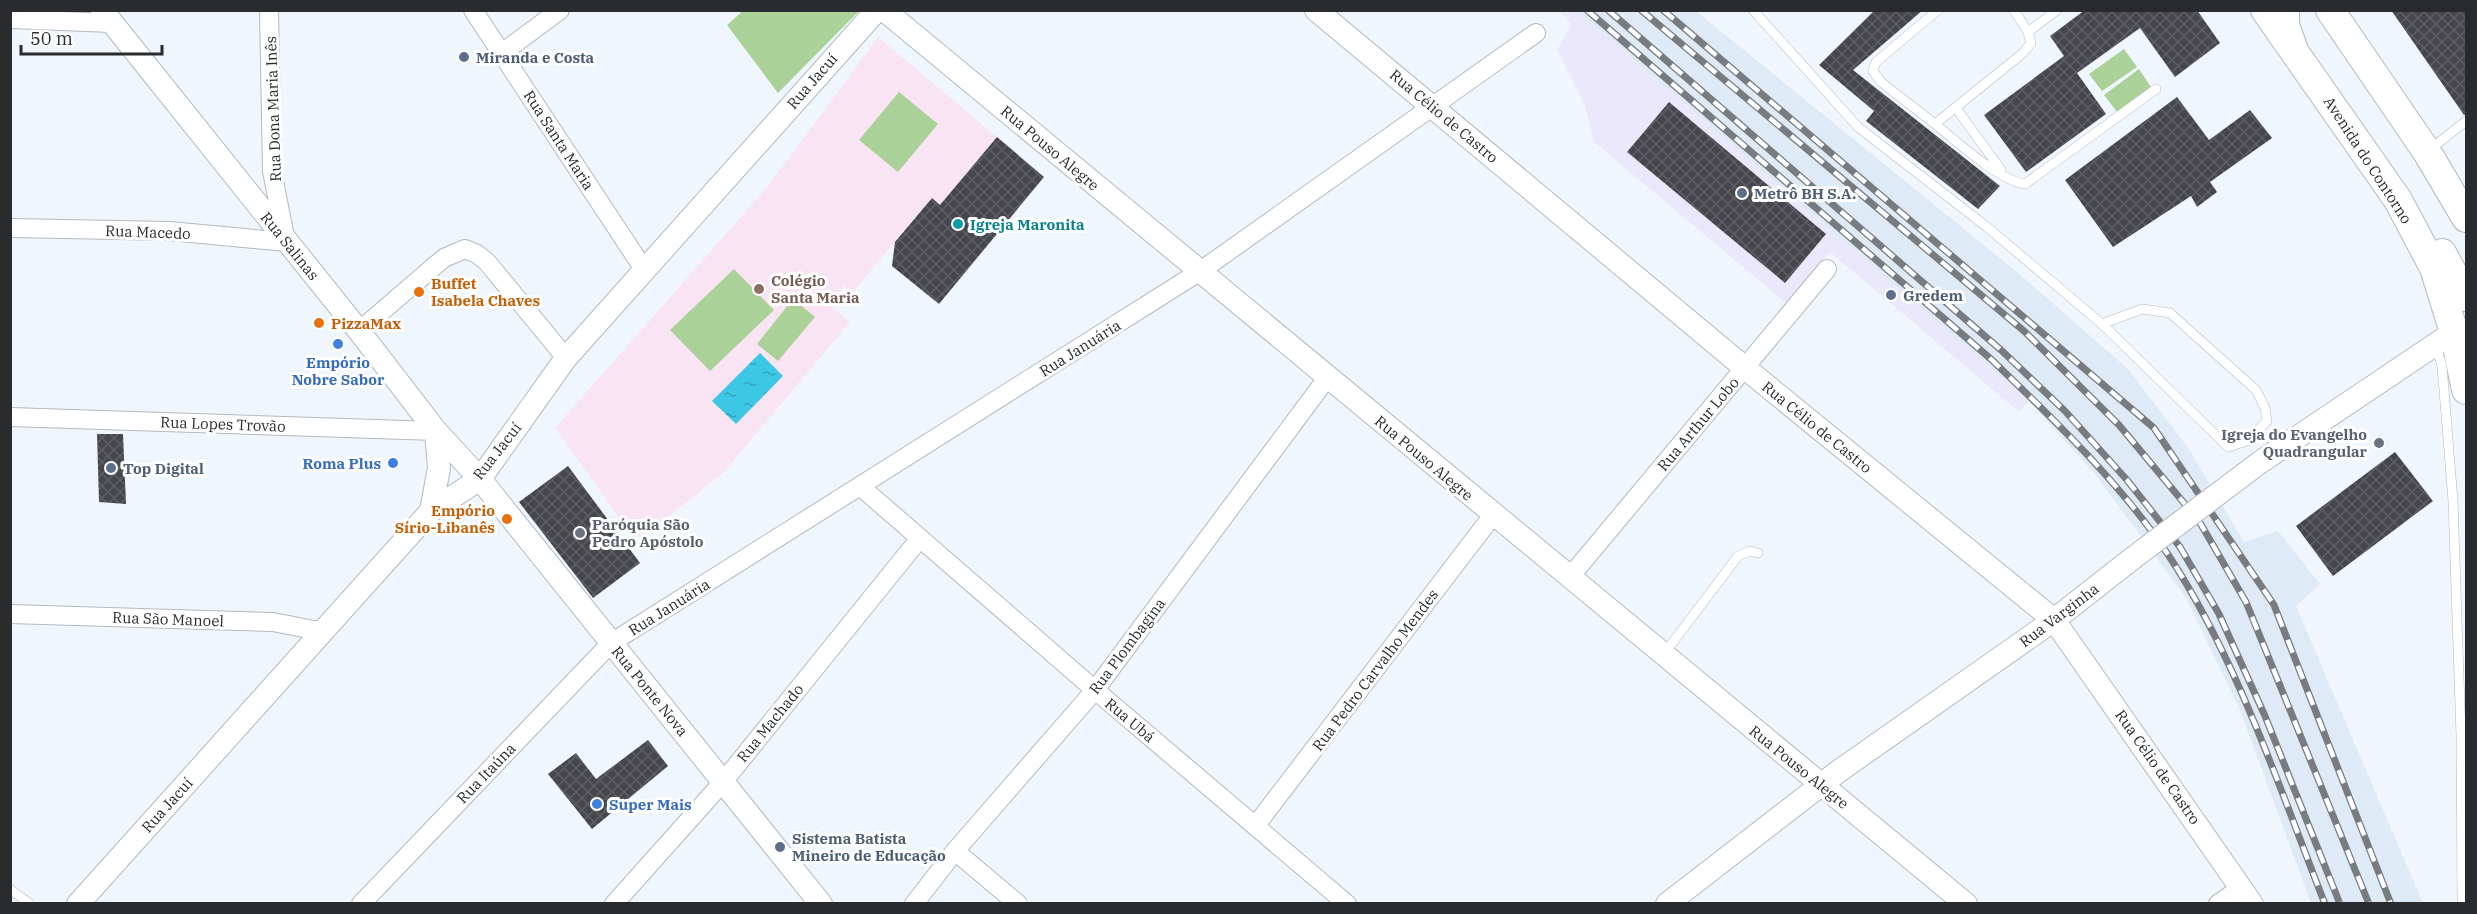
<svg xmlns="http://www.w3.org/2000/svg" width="2477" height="914" font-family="'IBM Plex Serif',serif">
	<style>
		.commercial { fill: #ebe8fe }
		.built { fill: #dfeaf7 }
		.education { fill: #f9e4f3 }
		.green { fill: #aad198 }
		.water { fill: url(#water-ripples) }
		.building { fill: url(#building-cross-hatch) }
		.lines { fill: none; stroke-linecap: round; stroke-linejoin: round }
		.service-casing { stroke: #b3b9c0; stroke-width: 10 }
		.minor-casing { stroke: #b3b9c0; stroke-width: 20 }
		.tertiary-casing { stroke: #b3b9c0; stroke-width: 24 }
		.primary-casing { stroke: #b3b9c0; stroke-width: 30 }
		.service { stroke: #fff; stroke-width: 9 }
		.minor { stroke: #fff; stroke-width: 18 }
		.tertiary { stroke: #fff; stroke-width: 22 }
		.primary { stroke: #fff; stroke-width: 28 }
		.rail-casing { stroke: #787c80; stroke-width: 7 }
		.rail { stroke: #fff; stroke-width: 4.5; stroke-dasharray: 14; stroke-linecap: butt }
		.tertiary-bridge-casing { stroke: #b3b9c0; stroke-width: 24; stroke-linecap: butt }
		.tertiary-bridge { stroke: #fff; stroke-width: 22 }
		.service-dot { fill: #5c6f8a; stroke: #fff; stroke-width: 2 }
		.culture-dot { fill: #0f9aa8; stroke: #fff; stroke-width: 2 }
		.education-dot { fill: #8d6e63; stroke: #fff; stroke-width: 2 }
		.food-dot { fill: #e8710a; stroke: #fff; stroke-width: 2 }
		.shop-dot { fill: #3f7fe0; stroke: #fff; stroke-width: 2 }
		.worship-dot { fill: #6b7280; stroke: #fff; stroke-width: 2 }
		.labels { text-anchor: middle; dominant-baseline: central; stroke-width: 6; stroke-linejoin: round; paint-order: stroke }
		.service-label { font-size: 15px; font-weight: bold; fill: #4e5e75; stroke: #fff; text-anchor: start }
		.street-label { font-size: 15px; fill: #292b2e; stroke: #fff }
		.culture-label { font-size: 15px; font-weight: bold; fill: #0d838f; stroke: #fff; text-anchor: start }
		.education-label { font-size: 15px; font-weight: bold; fill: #785e54; stroke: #fff; text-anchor: start }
		.food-label { font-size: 15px; font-weight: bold; fill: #c56008; stroke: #fff; text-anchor: start }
		.shop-label { font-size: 15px; font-weight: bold; fill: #366cbe; stroke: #fff }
		.worship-label { font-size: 15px; font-weight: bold; fill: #5b616d; stroke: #fff; text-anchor: end }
	</style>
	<defs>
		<pattern id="water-ripples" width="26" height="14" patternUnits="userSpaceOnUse" patternTransform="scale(1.5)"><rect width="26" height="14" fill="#3cc8e5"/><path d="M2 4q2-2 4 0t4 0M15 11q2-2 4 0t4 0" fill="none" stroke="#32a3ba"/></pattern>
		<pattern id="building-cross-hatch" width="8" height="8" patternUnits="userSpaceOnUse" patternTransform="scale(1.5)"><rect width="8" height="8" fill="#46464d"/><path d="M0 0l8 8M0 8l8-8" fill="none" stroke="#5e5e64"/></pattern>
	</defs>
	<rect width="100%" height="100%" fill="#f0f6fd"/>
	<path class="commercial" d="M1558 11H1577L2029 401 2019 412 1830 252 1786 303 1594 142 1585 106 1557 50 1572 24Z"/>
	<path class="built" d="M1577 11H1696L2023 277 2128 369 2189 449 2244 542 2278 531 2320 584 2296 606 2423 903H2311L2240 710 2186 598 2094 473 2029 401Z"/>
	<path class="education" d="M878 37 997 137 940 205 931 198 852 293 844 286 829 305 850 322 723 473 650 531 634 538 555 428 769 185Z"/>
	<path class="green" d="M744 10H859V11L778 93 727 25Z
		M2124 49 2137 67 2102 91 2089 74Z
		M2139 69 2151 87 2117 112 2104 95Z
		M899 92 938 124 898 172 859 140Z
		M734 269 774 310 710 371 670 330Z
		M793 299 815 317 778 361 757 344Z"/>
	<path class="water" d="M760 353 783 376 736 424 712 401Z"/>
	<path class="building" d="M1875 10H1923L1853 70 2000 186 1978 209 1866 121 1874 111 1819 65Z
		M2085 10H2197L2220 43 2175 77 2140 28 2077 73 2106 114 2026 172 1984 115 2064 56 2050 36Z
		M2391 10H2466V114L2464 115Z
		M2177 97 2209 140 2250 110 2272 138 2210 182 2217 192 2197 207 2191 196 2113 247 2065 180Z
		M1669 102 1826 234 1785 283 1627 152Z
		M997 137 1044 177 939 304 892 266 895 242 932 198 940 205Z
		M97 434H123L126 504 99 502Z
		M2395 452 2433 501 2333 576 2296 526Z
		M568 466 640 563 593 598 519 502Z
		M648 740 668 766 592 829 548 774 576 753 596 779Z"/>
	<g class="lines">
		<g class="service-casing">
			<path id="service" d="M1753 10 1858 127 1987 227 2102 324 2228 447 2247 441 2267 421 2265 408 2256 390 2170 313 2142 309 2102 324
				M1938 10 1876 62 1873 71 1881 82 1935 124 2023 53 2031 43 2028 32 2014 10
				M2028 32 2057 10
				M1956 108 2001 170
				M1935 124C1956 141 2000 181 2025 184L2156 89
				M2428 151 2466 121
				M2436 346 2442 366 2453 501 2461 735 2462 904
				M1664 654 1738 556 1750 551 1758 553
				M10 889 30 904"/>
		</g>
		<g class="minor-casing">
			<path id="minor" d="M473 10 645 271
				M10 19 112 23
				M502 53 560 10
				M10 228 170 231 286 242 272 171 269 10
				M359 331 444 258 465 249 477 254 487 262 566 358
				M10 417 436 431
				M861 487 1095 690 1347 904
				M1569 578 1827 269
				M10 614 273 622 324 632
				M1256 825 1493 515
				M955 851 1018 904
				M361 904 611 643 1199 272 1536 33
				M614 904 723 782 920 538
				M914 904 955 851 1095 690 1327 378
				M2218 904 2242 887"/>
		</g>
		<g class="tertiary-casing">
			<path id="tertiary" d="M102 10 359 331 436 431 480 479 821 904
				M884 10 1966 904
				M1316 10 1745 368 2054 620 2252 904
				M2288 10V24L2296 47
				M2259 463 2454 332
				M431 511 439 468 436 431
				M78 904 431 511 480 479 566 358 877 10
				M1667 904 1839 771 2054 620 2133 558"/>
		</g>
		<g class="primary-casing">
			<path id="primary" d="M2265 10 2398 200 2434 268 2454 332 2466 390
				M2330 10 2427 152 2466 218
				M2442 253 2466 297"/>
		</g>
		<use href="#service" class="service"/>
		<use href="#minor" class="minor"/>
		<use href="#tertiary" class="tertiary"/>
		<use href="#primary" class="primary"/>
		<g class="rail-casing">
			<path id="rail" d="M1587 10 1992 360C2054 420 2121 483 2169 556 2238 661 2279 787 2325 904
				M1608 10 2001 350 2065 411 2127 480 2180 547 2219 614 2265 716 2340 904
				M1641 10 2024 331 2119 425 2199 521 2246 602 2369 904
				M1663 10 2154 428 2274 605 2391 904"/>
		</g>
		<use href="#rail" class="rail"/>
		<g class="tertiary-bridge-casing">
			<path id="tertiary-bridge" d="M2133 558 2259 463"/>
		</g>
		<use href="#tertiary-bridge" class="tertiary-bridge"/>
	</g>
	<g class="service-dot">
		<circle cx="464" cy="57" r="6"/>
		<circle cx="1742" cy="193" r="6"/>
		<circle cx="1891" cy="295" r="6"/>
		<circle cx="111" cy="468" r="6"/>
		<circle cx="780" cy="847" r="6"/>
	</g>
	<circle class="culture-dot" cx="958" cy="224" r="6"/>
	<circle class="education-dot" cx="759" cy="289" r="6"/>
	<g class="food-dot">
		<circle cx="419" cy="292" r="6"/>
		<circle cx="319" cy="323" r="6"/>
		<circle cx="507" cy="519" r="6"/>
	</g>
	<g class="shop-dot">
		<circle cx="338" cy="344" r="6"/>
		<circle cx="393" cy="463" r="6"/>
		<circle cx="597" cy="804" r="6"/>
	</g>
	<g class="worship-dot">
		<circle cx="2379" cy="443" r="6"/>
		<circle cx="580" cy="533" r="6"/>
	</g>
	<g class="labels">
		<g class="service-label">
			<text x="476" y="57">Miranda e Costa</text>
			<text x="1754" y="193">Metrô BH S.A.</text>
			<text x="1903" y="295">Gredem</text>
			<text x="123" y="468">Top Digital</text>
			<text x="792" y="838">Sistema Batista<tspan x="792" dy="17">Mineiro de Educação</tspan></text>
		</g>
		<g class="street-label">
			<text transform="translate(812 81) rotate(-49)">Rua Jacuí</text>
			<text transform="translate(273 109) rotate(-92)">Rua Dona Maria Inês</text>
			<text transform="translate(1444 116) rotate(40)">Rua Célio de Castro</text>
			<text transform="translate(559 140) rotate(57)">Rua Santa Maria</text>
			<text transform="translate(1050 148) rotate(40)">Rua Pouso Alegre</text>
			<text transform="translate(2368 160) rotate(57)">Avenida do Contorno</text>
			<text transform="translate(148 232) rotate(2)">Rua Macedo</text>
			<text transform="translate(290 246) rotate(51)">Rua Salinas</text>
			<text transform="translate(1080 348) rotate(-32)">Rua Januária</text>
			<text transform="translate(223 424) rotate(2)">Rua Lopes Trovão</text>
			<text transform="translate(1698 424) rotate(-50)">Rua Arthur Lobo</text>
			<text transform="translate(1817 427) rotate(39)">Rua Célio de Castro</text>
			<text transform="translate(497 451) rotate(-52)">Rua Jacuí</text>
			<text transform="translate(1424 458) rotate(40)">Rua Pouso Alegre</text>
			<text transform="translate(669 607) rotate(-32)">Rua Januária</text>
			<text transform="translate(2059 615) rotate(-37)">Rua Varginha</text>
			<text transform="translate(168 619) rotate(2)">Rua São Manoel</text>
			<text transform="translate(1127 646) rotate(-53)">Rua Plombagina</text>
			<text transform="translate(1375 670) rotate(-53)">Rua Pedro Carvalho Mendes</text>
			<text transform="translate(650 691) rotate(51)">Rua Ponte Nova</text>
			<text transform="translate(1130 720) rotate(40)">Rua Ubá</text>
			<text transform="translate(770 723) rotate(-51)">Rua Machado</text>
			<text transform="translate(1799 767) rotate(39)">Rua Pouso Alegre</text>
			<text transform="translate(2158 767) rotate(55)">Rua Célio de Castro</text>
			<text transform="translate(486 773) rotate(-46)">Rua Itaúna</text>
			<text transform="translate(167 805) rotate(-48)">Rua Jacuí</text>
		</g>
		<g class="culture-label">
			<text x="970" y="224">Igreja Maronita</text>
		</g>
		<g class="education-label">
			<text x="771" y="280">Colégio<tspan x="771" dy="17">Santa Maria</tspan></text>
		</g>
		<g class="food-label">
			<text x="431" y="283">Buffet<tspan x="431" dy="17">Isabela Chaves</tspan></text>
			<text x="331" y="323">PizzaMax</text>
			<text x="495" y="510" text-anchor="end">Empório<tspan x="495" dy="17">Sírio-Libanês</tspan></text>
		</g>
		<g class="shop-label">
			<text x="338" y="362">Empório<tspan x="338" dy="17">Nobre Sabor</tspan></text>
			<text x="381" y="463" text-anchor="end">Roma Plus</text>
			<text x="609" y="804" text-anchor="start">Super Mais</text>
		</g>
		<g class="worship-label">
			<text x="2367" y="434">Igreja do Evangelho<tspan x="2367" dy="17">Quadrangular</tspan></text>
			<text x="592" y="524" text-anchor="start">Paróquia São<tspan x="592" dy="17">Pedro Apóstolo</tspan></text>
		</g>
	</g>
	<rect width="2477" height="914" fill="none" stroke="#292b2e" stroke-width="24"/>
	<path d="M21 45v9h141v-9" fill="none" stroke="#292b2e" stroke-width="3"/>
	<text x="30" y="45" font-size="18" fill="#292b2e" stroke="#ffffff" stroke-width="4.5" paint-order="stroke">50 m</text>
</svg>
